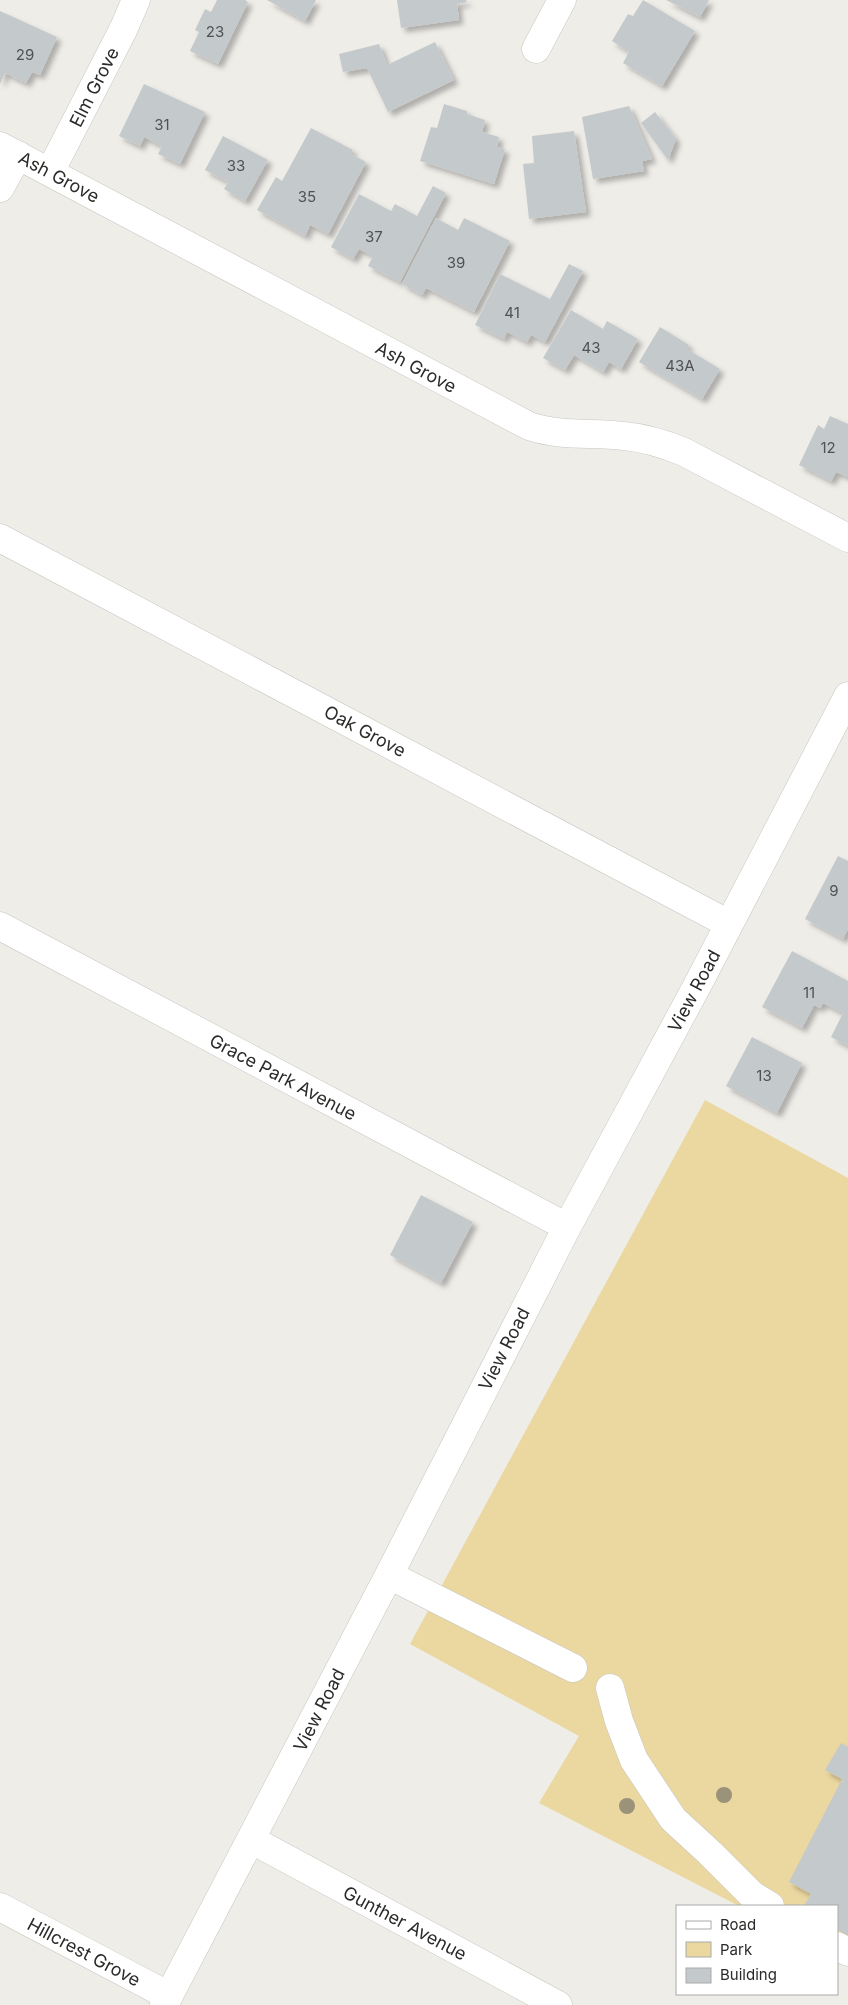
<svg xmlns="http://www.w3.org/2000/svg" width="848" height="2005" font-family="Inter,sans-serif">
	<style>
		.green { fill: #ebd7a0 }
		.building { fill: #c4c9cc; filter: url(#shadow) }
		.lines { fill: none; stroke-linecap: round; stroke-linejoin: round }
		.minor-casing { stroke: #c8c6c1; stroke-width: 29 }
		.minor { stroke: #fff; stroke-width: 28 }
		.tree { fill: #9a9279 }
		.labels { text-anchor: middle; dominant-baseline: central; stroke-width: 4; stroke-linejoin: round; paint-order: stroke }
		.number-label { font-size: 15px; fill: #505251 }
		.street-label { font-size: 18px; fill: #2a2a28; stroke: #fff }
	</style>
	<defs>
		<filter id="shadow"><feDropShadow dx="4.5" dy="4.5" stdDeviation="2.5" flood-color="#0004"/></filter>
	</defs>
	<rect width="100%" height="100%" fill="#efede8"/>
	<path class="green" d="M705 1100 848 1178V1962L837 1956V1906H739L539 1803 579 1736 410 1644Z"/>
	<path class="building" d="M217 0H245L248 2 218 64 190 51 199 32 195 30 205 9 211 12Z
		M267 0H316L305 21Z
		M397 0H466L467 2 457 4 459 20 401 28Z
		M643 0 695 31 662 86 623 63 629 52 612 41 628 14 633 16Z
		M666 0H709L700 17Z
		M0 11 57 37 40 75 32 72 26 83 5 73 0 84Z
		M435 42 454 80 388 112 367 68 343 72 339 54 379 44 387 65Z
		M144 84 205 112 180 164 158 154 162 146 144 137 140 146 119 136Z
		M444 104 467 111V114L485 120 482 132 499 137 497 147 505 149 494 184 420 161 431 127 437 128Z
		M629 106 652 159 642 161 644 171 593 179 582 117Z
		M655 112 676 139 668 160 641 123Z
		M311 128 353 150 351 154 366 162 328 234 310 225 305 236 257 210 276 177 282 181Z
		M574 131 586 212 529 219 523 164 534 163 532 136Z
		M223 136 268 160 245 201 224 189 228 182 205 170Z
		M433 186 446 193 400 282 368 266 373 256 359 249 353 259 331 247 359 194 391 211 395 204 417 216Z
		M436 218 458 230 464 218 510 241 474 312 426 288 422 295 402 284Z
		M569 264 583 271 545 342 531 335 527 342 507 332 504 339 475 325 500 274 550 299Z
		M571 310 603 329 607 321 638 339 621 369 609 362 603 372 574 355 565 370 543 358Z
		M660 327 689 345 687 349 720 369 702 399 639 362Z
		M830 416 848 424V477L836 472 831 481 799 465 818 425 824 429Z
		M838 856 848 861V929L843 939 805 919Z
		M792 951 848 981V1046L831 1037 843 1013 823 1003 820 1008 814 1005 802 1028 762 1007Z
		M752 1037 802 1063 777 1113 726 1086Z
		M421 1195 473 1222 441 1283 390 1255Z
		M841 1743 848 1747V1935L837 1929V1906H804L811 1894 789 1882 842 1779 825 1770Z"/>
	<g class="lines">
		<g class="minor-casing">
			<path id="minor" d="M536 49 562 0
				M0 146 529 426C562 437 591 432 624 436 645 438 665 444 684 452L848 538
				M50 172 123 30 136 0
				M0 188 18 155
				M0 538 729 924
				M0 926 567 1227
				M389 1575 573 1668
				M610 1688 619 1721 634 1760 673 1819 710 1853 752 1895 770 1906
				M252 1840 558 2005
				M0 1907 169 1996
				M837 1946 848 1952
				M164 2005 389 1575 567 1227 698 984 848 696"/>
		</g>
		<use href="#minor" class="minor"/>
	</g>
	<g class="tree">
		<circle cx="724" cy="1795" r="8"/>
		<circle cx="627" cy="1806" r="8"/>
	</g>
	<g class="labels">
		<g class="number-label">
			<text x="215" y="31">23</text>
			<text x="25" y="54">29</text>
			<text x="162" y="124">31</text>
			<text x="236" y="165">33</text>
			<text x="307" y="196">35</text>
			<text x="374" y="236">37</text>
			<text x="456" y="262">39</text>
			<text x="512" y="312">41</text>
			<text x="591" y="347">43</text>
			<text x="680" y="365">43A</text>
			<text x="828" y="447">12</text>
			<text x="834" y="890">9</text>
			<text x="809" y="992">11</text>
			<text x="764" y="1075">13</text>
		</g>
		<g class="street-label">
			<text transform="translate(94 87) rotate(-63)">Elm Grove</text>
			<text transform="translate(59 177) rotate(28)">Ash Grove</text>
			<text transform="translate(416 367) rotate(28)">Ash Grove</text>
			<text transform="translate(365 731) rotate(28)">Oak Grove</text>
			<text transform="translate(694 991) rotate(-62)">View Road</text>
			<text transform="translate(283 1077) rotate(28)">Grace Park Avenue</text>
			<text transform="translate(504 1349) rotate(-63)">View Road</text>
			<text transform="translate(319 1710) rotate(-63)">View Road</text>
			<text transform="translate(405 1923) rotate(28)">Gunther Avenue</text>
			<text transform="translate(84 1952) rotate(28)">Hillcrest Grove</text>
		</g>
	</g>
	<rect x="676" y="1905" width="162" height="90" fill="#ffffff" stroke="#aaaaa9"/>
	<rect x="686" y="1921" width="25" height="8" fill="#ffffff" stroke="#aaaaa9"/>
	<text x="720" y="1930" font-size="15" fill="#2a2a28">Road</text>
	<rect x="686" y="1942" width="25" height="15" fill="#ebd7a0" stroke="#aaaaa9"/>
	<text x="720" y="1955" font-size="15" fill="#2a2a28">Park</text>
	<rect x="686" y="1968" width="25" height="15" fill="#c4c9cc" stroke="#aaaaa9"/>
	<text x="720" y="1980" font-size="15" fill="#2a2a28">Building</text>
</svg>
